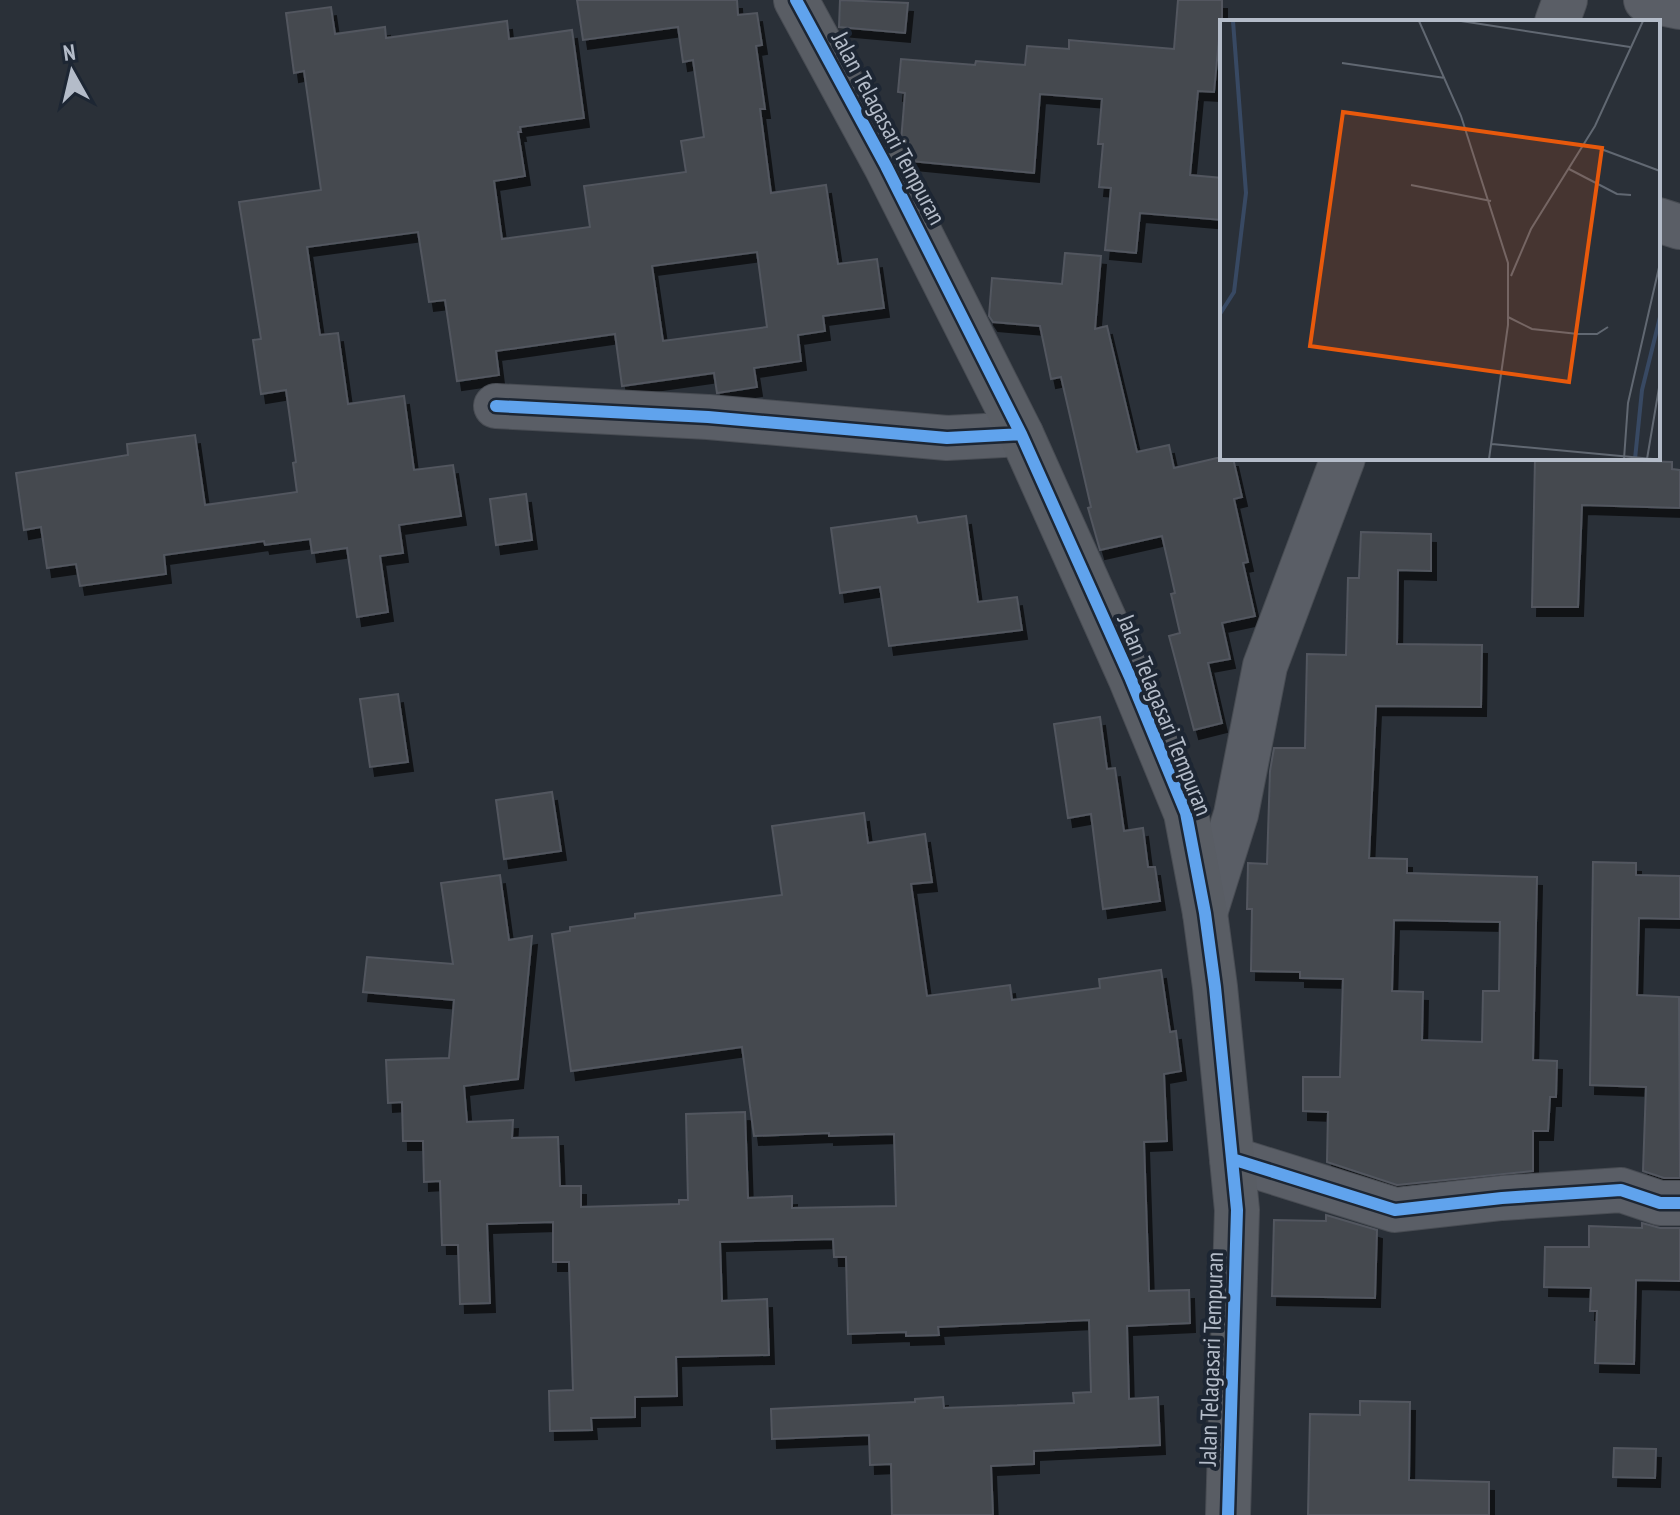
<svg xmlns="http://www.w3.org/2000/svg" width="1680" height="1515" font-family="'PT Sans Narrow',sans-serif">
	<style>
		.building { fill: #444950; stroke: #52575f; stroke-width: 2; fill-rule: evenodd; filter: url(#shadow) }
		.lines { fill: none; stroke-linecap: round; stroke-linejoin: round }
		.street-casing { stroke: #484c53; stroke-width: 46 }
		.secondary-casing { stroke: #484c53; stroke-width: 46 }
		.street { stroke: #5a5e66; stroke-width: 44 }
		.secondary { stroke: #595d64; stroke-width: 44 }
		.cycleway-casing { stroke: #1d2633; stroke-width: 17 }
		.cycleway { stroke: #60a3ed; stroke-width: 12 }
		.labels { text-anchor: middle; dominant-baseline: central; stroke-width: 8; stroke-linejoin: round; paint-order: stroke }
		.street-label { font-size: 24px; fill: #b4bcc9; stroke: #1d2633 }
		.inset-river { fill: none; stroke: #384963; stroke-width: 4 }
		.inset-road { fill: none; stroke: #616872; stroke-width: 2 }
		.view { fill: #e8590c; fill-opacity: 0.15; stroke: #e8590c; stroke-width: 4 }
		.inset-edge { fill: none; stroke: #b4bcc9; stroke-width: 4 }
	</style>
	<defs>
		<filter id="shadow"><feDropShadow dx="5" dy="9" stdDeviation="0" flood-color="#0009"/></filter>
	</defs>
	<rect width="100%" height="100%" fill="#2a3038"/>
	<path class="building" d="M577 0H737L738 15 757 13 762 45 756 46 765 109H760L771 193 826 185 838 264 877 259 884 308 823 316 825 331 798 335 801 361 754 368 757 387 717 393 714 373 622 386 615 334 496 351 499 375 457 381 445 300 429 302 418 232 307 247 320 335 338 333 348 404 404 396 414 470 453 465 461 516 399 525 403 553 380 556 388 612 357 617 347 548 312 553 310 539 265 545 264 541 164 555 166 574 80 586 76 564 47 568 41 527 24 530 16 473 128 455 127 444 195 435 205 505 297 492 293 463 296 462 286 390 261 394 253 340 261 339 239 202 321 190 304 71 294 73 286 13 331 7 335 34 385 27 386 38 507 21 509 39 572 30 584 118 520 127 521 132H518L525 176 494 181 502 239 590 227 584 186 686 172 681 141 704 137 693 60 683 62 678 27 583 40ZM757 252 767 327 663 341 652 266Z
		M840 0 908 3 905 33 839 27Z
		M1178 0H1222V39H1219L1214 92 1198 91 1190 175 1222 178V220L1140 213 1136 253 1105 250 1111 188 1099 187 1103 144H1098L1102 99 1040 94 1034 173 911 161 901 141 905 93 898 92 901 59 975 65 976 61 1025 65 1027 46 1069 49V40L1174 49Z
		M1065 253 1101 256 1095 329 1107 326 1137 452 1169 445 1174 468 1217 458H1233L1242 497 1234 499 1248 562 1243 563 1255 616 1222 623 1230 659 1208 663 1222 723 1194 730 1169 636 1180 633 1171 594 1175 593 1162 536 1100 550 1088 508 1091 507 1061 377 1051 379 1040 326 993 322 989 316 992 278 1062 284Z
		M1535 458 1672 462V469L1680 470V508L1582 505 1578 607H1532Z
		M526 494 532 540 496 545 490 499Z
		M916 516 918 523 966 516 978 602 1017 597 1022 630 889 646 880 587 840 593 831 528Z
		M1361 532 1431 534V571L1398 570 1397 644 1482 645 1481 707 1376 706 1369 858 1407 859V873L1537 877 1533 1060 1557 1061 1556 1097H1550L1548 1131H1533V1171L1397 1185 1327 1162 1328 1112 1303 1111V1077H1340L1343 979 1300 978V972L1251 971 1252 909H1247L1248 863 1267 864 1270 771 1274 748H1305L1307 654 1346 655 1348 578H1359ZM1394 920 1500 922 1499 991H1483L1482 1042 1422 1040 1423 992 1392 991Z
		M398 694 408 762 370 767 360 699Z
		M1100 717 1107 769 1115 768 1124 831 1143 828 1148 867H1155L1160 901 1103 909 1091 814 1068 818 1054 724Z
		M552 792 561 851 504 859 496 800Z
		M864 813 868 843 925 834 932 882 911 884 927 996 1010 985 1012 1000 1100 988 1099 979 1161 970 1170 1032 1176 1031 1181 1071 1164 1074 1167 1141 1144 1142 1149 1291 1189 1290 1190 1323 1127 1326 1129 1399 1158 1397 1160 1445 1034 1451V1464L991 1466 993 1515H892L891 1464 870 1465 869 1435 772 1439 771 1409 915 1402V1399L943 1397 944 1408 1074 1403 1073 1393 1091 1392 1089 1320 938 1327 939 1335 906 1336V1332L848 1334 846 1257H834L833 1239 720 1242 722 1301 767 1299 769 1355 676 1357 677 1396 635 1397V1417L591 1418 592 1430 550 1431 549 1391 573 1390 569 1262H553V1222L487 1224 490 1303 460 1304 458 1245H442L440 1181 424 1182 423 1141H403L402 1102 388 1103 386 1060 449 1058 454 1000 363 992 367 957 453 964 441 883 500 875 509 940 532 936 518 1079 464 1086 467 1122 513 1120 512 1138 558 1137 560 1186H581V1207L679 1204V1200H688L686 1114 745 1112 748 1198 792 1196V1208L896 1206 894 1134 829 1136V1133L754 1136 742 1047 571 1071 552 934 570 931V927L635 918V914L782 895 772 826Z
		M1593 862 1636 863V875L1680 876V919L1639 918 1637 995 1679 997 1680 1178H1664L1643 1171 1646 1087 1590 1085Z
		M1326 1215 1377 1230 1375 1298 1272 1296 1274 1220 1326 1221Z
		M1642 1223 1660 1228H1680V1281L1636 1280 1634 1364 1595 1363 1597 1311H1590L1591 1288 1544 1287 1545 1247H1589V1226L1642 1228Z
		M1360 1401 1410 1402 1409 1480 1489 1482V1515H1308L1310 1414 1360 1415Z
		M1614 1448 1656 1449 1655 1478 1613 1477Z"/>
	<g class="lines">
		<g class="street-casing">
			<path id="street" d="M1646 0 1680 7
				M1557 22 1565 0
				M1658 220 1680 227
				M496 406 708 417 947 438 1021 434
				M1205 913 1236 814 1265 666 1343 458
				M1232 1159 1395 1210 1502 1198 1621 1190 1660 1203H1680"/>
		</g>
		<g class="secondary-casing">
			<path id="secondary" d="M796 0 886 166 1021 434 1130 677 1186 813 1205 913 1215 987 1237 1210 1228 1515"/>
		</g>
		<use href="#street" class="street"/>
		<use href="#secondary" class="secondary"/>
		<g class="cycleway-casing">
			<path id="cycleway" d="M796 0 886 166 1021 434 1130 677 1186 813 1205 913 1215 987 1237 1210 1228 1515
				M496 406 708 417 947 438 1021 434
				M1232 1159 1395 1210 1502 1198 1621 1190 1660 1203H1680"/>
		</g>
		<use href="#cycleway" class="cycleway"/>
	</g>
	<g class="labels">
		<g class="street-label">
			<text transform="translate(889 128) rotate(62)">Jalan Telagasari Tempuran</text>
			<text transform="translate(1165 715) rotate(68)">Jalan Telagasari Tempuran</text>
			<text transform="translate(1211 1359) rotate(-88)">Jalan Telagasari Tempuran</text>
		</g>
	</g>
	<g transform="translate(1220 20)">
		<rect width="440" height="440" fill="#2a3038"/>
		<path class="inset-river" d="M0 294 14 272 26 173 13 1M415 439 422 370 440 297"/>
		<path class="inset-road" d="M199 1 241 96 288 243V305L269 439M241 1 410 27M122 43 225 58M373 126 440 151M349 149 397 174 411 175M191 165 271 181M291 256 311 209 375 106 423 1M288 297 312 309 358 314H377L388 307M272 424 433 439M404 439 408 383 440 243M427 439 440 362"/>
		<path class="view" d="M123 92 382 128 349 362 90 326Z"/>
		<rect width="440" height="440" class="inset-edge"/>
	</g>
	<g transform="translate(72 72) rotate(352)" stroke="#1d2633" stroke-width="6" paint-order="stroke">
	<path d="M0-6L14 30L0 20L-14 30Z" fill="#b4bcc9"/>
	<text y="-12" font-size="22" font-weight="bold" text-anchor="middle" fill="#b4bcc9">N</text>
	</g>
</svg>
